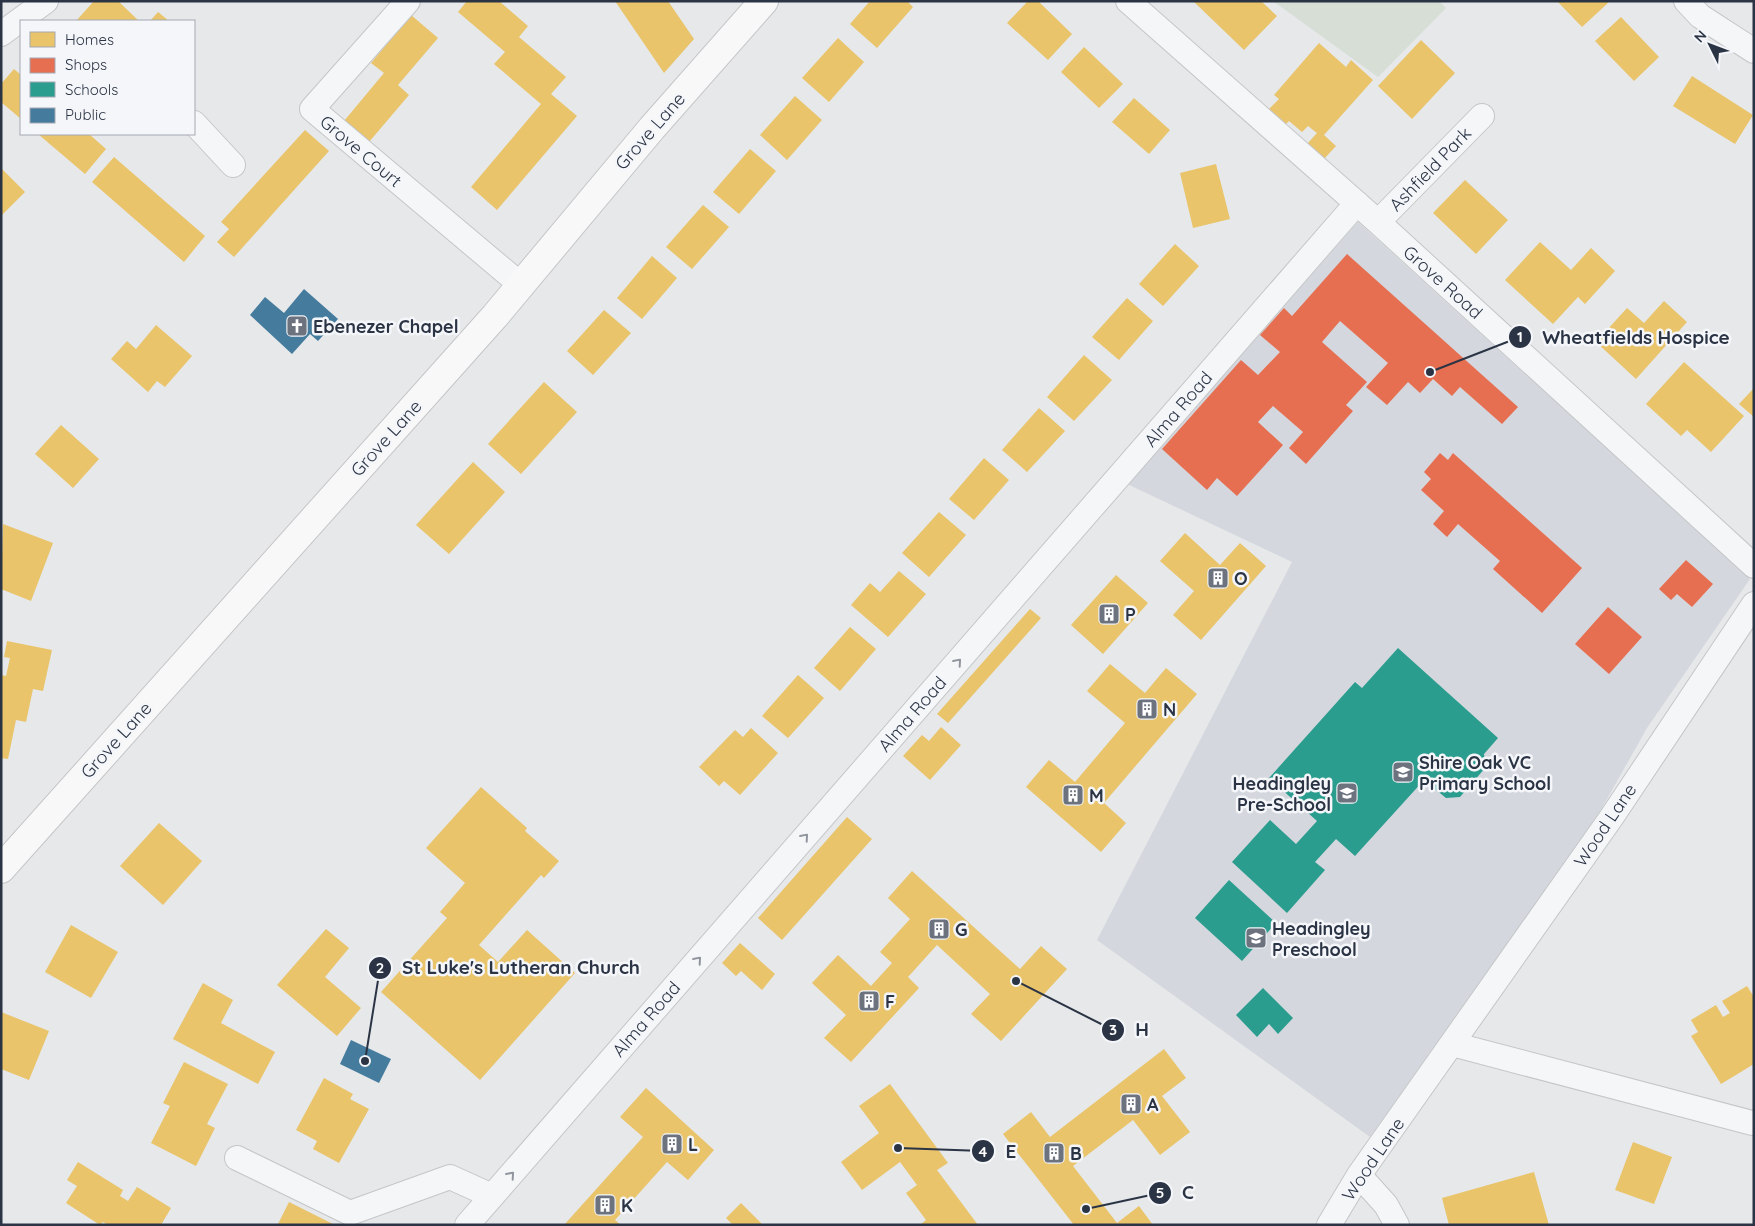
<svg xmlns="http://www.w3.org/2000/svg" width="1755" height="1226" font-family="Quicksand,sans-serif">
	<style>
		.built { fill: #d4d7dd }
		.green { fill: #d6ded6 }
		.homes { fill: #e9c46a }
		.shops { fill: #e76f51 }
		.schools { fill: #2a9d8f }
		.public { fill: #457b9d }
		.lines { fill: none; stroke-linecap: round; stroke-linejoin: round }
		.street-casing { stroke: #c4c6c8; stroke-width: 26 }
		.secondary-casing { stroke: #c4c6c8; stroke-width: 30 }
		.street { stroke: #f5f6f7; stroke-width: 24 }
		.secondary { stroke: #f8f8f8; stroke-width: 28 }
		.oneway { stroke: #90959e }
		.labels { text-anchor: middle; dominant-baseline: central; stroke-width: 5; stroke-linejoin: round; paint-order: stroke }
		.street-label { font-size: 18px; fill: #2b3445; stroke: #f4f6f9 }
		.poi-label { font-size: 18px; font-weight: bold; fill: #2b3445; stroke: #f4f6f9; text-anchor: start }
		.leader { fill: none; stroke: #2b3445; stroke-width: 2 }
		.callout-dot { fill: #2b3445; stroke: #f4f6f9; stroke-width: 2 }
		.mark-label { font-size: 15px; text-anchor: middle; font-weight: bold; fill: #fff }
		.callout-label { font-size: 19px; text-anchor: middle; font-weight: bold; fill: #2b3445; stroke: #f4f6f9; stroke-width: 5; stroke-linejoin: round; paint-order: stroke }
	</style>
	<rect width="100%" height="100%" fill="#e6e8ea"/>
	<path class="built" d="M1358 222 1750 579 1647 728 1598 815 1370 1137 1097 940 1292 562 1125 483 1154 454Z"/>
	<path class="green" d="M1273 1H1439L1446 8 1378 77Z"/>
	<path class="homes" d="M94 1H118L139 21H76Z
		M467 1H499L528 26 519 37 566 77 551 94 577 116 497 210 471 187 541 104 494 64 505 52 458 12Z
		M615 1H668L694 39 664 73Z
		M870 1H907L913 7 877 48 850 24Z
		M1028 1H1038L1072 34 1048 60 1007 23Z
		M1193 1H1261L1277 16 1244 50Z
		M1557 1H1607L1608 3 1582 27Z
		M158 12 169 21H150Z
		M411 15 438 38 398 85 409 95 369 142 344 121 384 73 371 63Z
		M1621 17 1659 57 1634 81 1595 41Z
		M838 38 864 62 829 102 802 78Z
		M1421 40 1455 73 1412 119 1378 86Z
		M1319 43 1346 67 1351 60 1373 80 1324 135 1336 146 1324 159 1307 144 1317 133 1308 126 1302 132 1289 121 1286 124 1269 109 1279 99 1274 95Z
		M1084 47 1123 84 1099 108 1061 72Z
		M14 69 21 75V119L1 102V84Z
		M1692 76 1753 115 1735 144 1673 106Z
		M795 96 822 120 787 160 760 135Z
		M1134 98 1170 130 1149 154 1112 122Z
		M305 130 329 151 234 257 217 242 229 229 221 222Z
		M38 134H89L106 149 85 174Z
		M750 149 776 171 739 214 713 192Z
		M114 157 205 236 184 262 92 182Z
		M1216 164 1230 219 1193 228 1180 173Z
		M1 168 25 192 1 216Z
		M1465 180 1508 220 1476 254 1433 213Z
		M703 205 729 227 692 269 666 247Z
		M1540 242 1571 270 1591 248 1615 271 1585 304 1578 297 1553 324 1505 280Z
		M1175 244 1199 266 1163 306 1139 284Z
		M652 256 677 278 642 319 617 298Z
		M1127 298 1153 321 1119 360 1092 337Z
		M1664 301 1687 322 1636 379 1596 342 1627 308 1644 323Z
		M604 310 631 333 593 375 567 351Z
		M156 325 192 356 165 387 157 381 148 392 111 359 127 341 136 349Z
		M1084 355 1112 380 1074 421 1047 397Z
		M1684 362 1744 416 1711 452 1687 430 1681 436 1646 404Z
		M544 382 577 412 521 474 488 444Z
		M1754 388V417L1739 404Z
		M1039 408 1065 431 1027 472 1002 450Z
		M61 425 99 459 73 488 35 454Z
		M984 458 1009 480 974 520 949 499Z
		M473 462 505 492 449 554 416 525Z
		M939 512 966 535 929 577 902 553Z
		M3 524 53 543 31 601 1 589Z
		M1185 533 1220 565 1240 543 1266 566 1201 640 1173 615 1194 591 1160 561Z
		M899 571 926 594 888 637 851 605 870 583 880 592Z
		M1116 575 1148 603 1103 654 1071 625Z
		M1030 609 1041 618 948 723 937 714Z
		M850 627 876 649 840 691 814 668Z
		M7 641 52 650 43 691 33 689 26 722 16 720 8 759 1 758V675L6 676 10 658 4 657Z
		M1110 664 1145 693 1166 668 1197 694 1104 803 1126 823 1101 852 1026 787 1049 760 1075 782 1125 723 1087 691Z
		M798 675 824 698 788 738 762 716Z
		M941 727 961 745 930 780 903 756 922 735 929 741Z
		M751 728 778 753 740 795 724 781 719 786 699 767 735 730 743 737Z
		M481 787 527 828 525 831 559 861 544 878 541 875 479 945 498 962 527 930 575 973 480 1080 381 992 447 918 440 912 465 883 426 848Z
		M847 817 872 839 782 940 758 918Z
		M159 823 202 861 163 905 120 866Z
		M912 871 1020 969 1041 946 1067 969 1001 1041 971 1014 990 994 937 945 908 977 919 988 851 1062 824 1038 846 1015 812 983 838 955 871 986 892 963 880 952 910 919 888 898Z
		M71 925 118 952 91 998 45 972Z
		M326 929 349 948 325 977 361 1008 337 1036 277 985Z
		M740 943 775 974 762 990 741 971 736 976 722 963Z
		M203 983 233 1000 221 1023 275 1052 258 1084 173 1039Z
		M1747 986 1754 997V1064L1721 1084 1691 1036 1698 1032 1691 1020 1716 1005 1723 1017 1730 1013 1722 1001Z
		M1 1012 49 1031 29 1080 1 1069Z
		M1164 1049 1186 1078 1162 1096 1190 1132 1160 1155 1133 1120 1073 1166 1117 1223 1139 1206 1153 1225H1074L1003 1134 1031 1112 1050 1137Z
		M184 1062 228 1084 207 1124 215 1128 196 1166 151 1143 170 1106 163 1103Z
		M324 1078 353 1094 350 1099 369 1109 339 1163 313 1149 317 1141 296 1130Z
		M890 1084 948 1163 937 1170 978 1225H920L926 1220 906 1193 917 1185 900 1162 862 1190 841 1162 879 1133 859 1106Z
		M646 1088 714 1150 688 1180 667 1162 615 1220 621 1225H564L643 1137 620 1117Z
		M1633 1142 1672 1157 1654 1204 1615 1190Z
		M78 1162 123 1190 120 1196 128 1201 137 1187 171 1208 161 1225H108L103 1222 100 1225 66 1203 77 1186 67 1180Z
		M1534 1172 1549 1225H1449L1442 1198Z
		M289 1202 335 1225H280L278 1224Z
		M741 1203 763 1225H733L726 1218Z"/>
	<path class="shops" d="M1347 254 1518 407 1502 424 1460 387 1452 396 1433 379 1420 393 1408 382 1387 405 1366 387 1388 363 1340 321 1322 342 1367 382 1346 405 1353 411 1306 464 1289 448 1303 432 1273 406 1258 422 1283 445 1237 496 1217 478 1207 490 1162 449 1241 360 1258 375 1280 352 1260 335 1284 308 1292 316Z
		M1440 453 1448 460 1453 453 1582 568 1542 613 1493 569 1500 561 1458 524 1447 537 1433 524 1444 511 1421 490 1431 479 1424 472Z
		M1686 560 1713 584 1692 607 1677 594 1671 600 1659 589Z
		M1608 607 1642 637 1609 674 1575 644Z"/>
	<path class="schools" d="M1398 648 1498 738 1484 754 1486 767 1460 797 1446 798 1424 780 1355 856 1336 839 1315 862 1325 870 1287 913 1232 862 1270 820 1296 844 1317 821 1269 778 1355 682 1362 688Z
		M1229 880 1276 923 1242 961 1195 918Z
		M1263 988 1293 1018 1278 1034 1269 1024 1257 1037 1236 1015Z"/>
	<path class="public" d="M304 289 338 319 318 341 310 334 292 354 250 315 265 297 284 313Z
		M351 1040 391 1059 379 1083 340 1064Z"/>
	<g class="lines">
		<g class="street-casing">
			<path id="street" d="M408 1 312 109 521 285
				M1128 1 1378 222 1754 566
				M1686 1 1700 16 1754 51
				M1 34 46 1
				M194 123 233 165
				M1378 222 1482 116
				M1452 1044 1752 1123
				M237 1158 350 1213 450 1177 492 1196
				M1359 1175 1386 1205 1397 1225
				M467 1225 1357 203
				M1329 1225 1359 1175 1611 818 1754 604"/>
		</g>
		<g class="secondary-casing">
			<path id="secondary" d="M1 869 495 316 652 128 764 1"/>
		</g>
		<use href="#street" class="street"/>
		<use href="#secondary" class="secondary"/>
	</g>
	<defs><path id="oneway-chevron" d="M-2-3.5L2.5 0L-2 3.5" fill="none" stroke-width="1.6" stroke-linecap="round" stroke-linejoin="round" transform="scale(1.25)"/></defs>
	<g class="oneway">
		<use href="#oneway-chevron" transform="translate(958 662) rotate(-49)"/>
		<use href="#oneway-chevron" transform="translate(805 837) rotate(-49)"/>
		<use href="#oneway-chevron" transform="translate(698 960) rotate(-49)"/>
		<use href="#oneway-chevron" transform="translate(511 1175) rotate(-49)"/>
	</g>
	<defs>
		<g id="church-square" transform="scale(1.125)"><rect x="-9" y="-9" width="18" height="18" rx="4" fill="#6c737f" stroke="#f4f6f9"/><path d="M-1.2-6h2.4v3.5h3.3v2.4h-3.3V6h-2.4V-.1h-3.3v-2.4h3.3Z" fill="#fff"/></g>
		<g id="building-square" transform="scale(1.125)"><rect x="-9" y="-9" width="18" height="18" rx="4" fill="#6c737f" stroke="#f4f6f9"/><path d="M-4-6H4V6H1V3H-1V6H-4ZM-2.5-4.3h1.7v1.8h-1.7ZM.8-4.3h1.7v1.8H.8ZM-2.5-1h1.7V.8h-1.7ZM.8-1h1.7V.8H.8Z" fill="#fff"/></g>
		<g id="school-square" transform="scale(1.125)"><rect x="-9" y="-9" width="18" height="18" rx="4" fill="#6c737f" stroke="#f4f6f9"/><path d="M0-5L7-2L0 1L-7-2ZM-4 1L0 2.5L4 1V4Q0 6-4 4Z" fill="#fff"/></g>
	</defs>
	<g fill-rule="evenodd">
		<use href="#church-square" x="297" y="326"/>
		<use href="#building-square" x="1218" y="578"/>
		<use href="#building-square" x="1109" y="614"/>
		<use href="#building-square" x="1147" y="709"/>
		<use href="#school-square" x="1403" y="772"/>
		<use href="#school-square" x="1347" y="793"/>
		<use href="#building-square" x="1073" y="795"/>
		<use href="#building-square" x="939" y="929"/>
		<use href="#school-square" x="1256" y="938"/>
		<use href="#building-square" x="869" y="1001"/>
		<use href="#building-square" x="1131" y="1104"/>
		<use href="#building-square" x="672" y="1144"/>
		<use href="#building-square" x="1054" y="1153"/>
		<use href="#building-square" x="605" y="1205"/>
	</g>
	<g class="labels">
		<g class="street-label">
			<text transform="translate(650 131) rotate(-49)">Grove Lane</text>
			<text transform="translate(361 151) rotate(40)">Grove Court</text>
			<text transform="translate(1430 169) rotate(-46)">Ashfield Park</text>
			<text transform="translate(1443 282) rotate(42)">Grove Road</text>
			<text transform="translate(1178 409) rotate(-49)">Alma Road</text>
			<text transform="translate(386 438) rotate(-48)">Grove Lane</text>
			<text transform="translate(912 714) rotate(-49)">Alma Road</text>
			<text transform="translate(116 740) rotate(-48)">Grove Lane</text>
			<text transform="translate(1605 825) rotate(-56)">Wood Lane</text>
			<text transform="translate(646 1019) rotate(-49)">Alma Road</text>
			<text transform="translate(1373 1159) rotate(-56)">Wood Lane</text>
		</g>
		<g class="poi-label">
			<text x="313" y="326">Ebenezer Chapel</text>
			<text x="1234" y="578">O</text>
			<text x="1125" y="614">P</text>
			<text x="1163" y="709">N</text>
			<text x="1419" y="762">Shire Oak VC<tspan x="1419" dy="21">Primary School</tspan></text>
			<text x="1331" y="783" text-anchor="end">Headingley<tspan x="1331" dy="21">Pre-School</tspan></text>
			<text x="1089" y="795">M</text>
			<text x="1272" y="928">Headingley<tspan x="1272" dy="21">Preschool</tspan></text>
			<text x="955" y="929">G</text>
			<text x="885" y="1001">F</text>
			<text x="1147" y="1104">A</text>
			<text x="688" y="1144">L</text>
			<text x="1070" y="1153">B</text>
			<text x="621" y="1205">K</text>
		</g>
	</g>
	<path class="leader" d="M1430 372L1520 337M365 1061L380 968M1016 981L1113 1030M898 1148L983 1151M1086 1209L1160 1193"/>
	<g class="callout-dot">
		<circle cx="1430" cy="372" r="5"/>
		<circle cx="365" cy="1061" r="5"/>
		<circle cx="1016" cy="981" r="5"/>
		<circle cx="898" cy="1148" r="5"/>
		<circle cx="1086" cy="1209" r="5"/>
		<circle cx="1520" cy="337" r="12"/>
		<circle cx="380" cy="968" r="12"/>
		<circle cx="1113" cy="1030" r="12"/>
		<circle cx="983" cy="1151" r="12"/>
		<circle cx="1160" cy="1193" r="12"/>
	</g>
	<g class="mark-label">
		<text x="1520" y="342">1</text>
		<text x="380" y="973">2</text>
		<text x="1113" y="1035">3</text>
		<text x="983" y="1157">4</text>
		<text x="1160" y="1198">5</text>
	</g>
	<g class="callout-label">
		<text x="1636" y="344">Wheatfields Hospice</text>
		<text x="521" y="974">St Luke's Lutheran Church</text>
		<text x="1142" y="1036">H</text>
		<text x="1011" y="1158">E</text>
		<text x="1188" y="1199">C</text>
	</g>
	<rect width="1755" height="1226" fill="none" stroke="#2b3445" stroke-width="5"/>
	<rect x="20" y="20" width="175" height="115" fill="#f4f6f9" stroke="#a4a8b1"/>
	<rect x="30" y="32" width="25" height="15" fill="#e9c46a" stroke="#a4a8b1"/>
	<text x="65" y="45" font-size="15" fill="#2b3445">Homes</text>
	<rect x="30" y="58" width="25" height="15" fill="#e76f51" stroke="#a4a8b1"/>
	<text x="65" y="70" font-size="15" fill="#2b3445">Shops</text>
	<rect x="30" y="82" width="25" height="15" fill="#2a9d8f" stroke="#a4a8b1"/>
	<text x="65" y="95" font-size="15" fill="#2b3445">Schools</text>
	<rect x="30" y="108" width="25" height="15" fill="#457b9d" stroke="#a4a8b1"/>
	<text x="65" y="120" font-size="15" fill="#2b3445">Public</text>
	<g transform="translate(1710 45) rotate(312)" stroke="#f4f6f9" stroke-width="4" paint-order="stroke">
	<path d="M0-4L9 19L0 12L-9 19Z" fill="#2b3445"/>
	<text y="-8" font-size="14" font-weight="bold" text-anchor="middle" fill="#2b3445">N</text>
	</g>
</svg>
